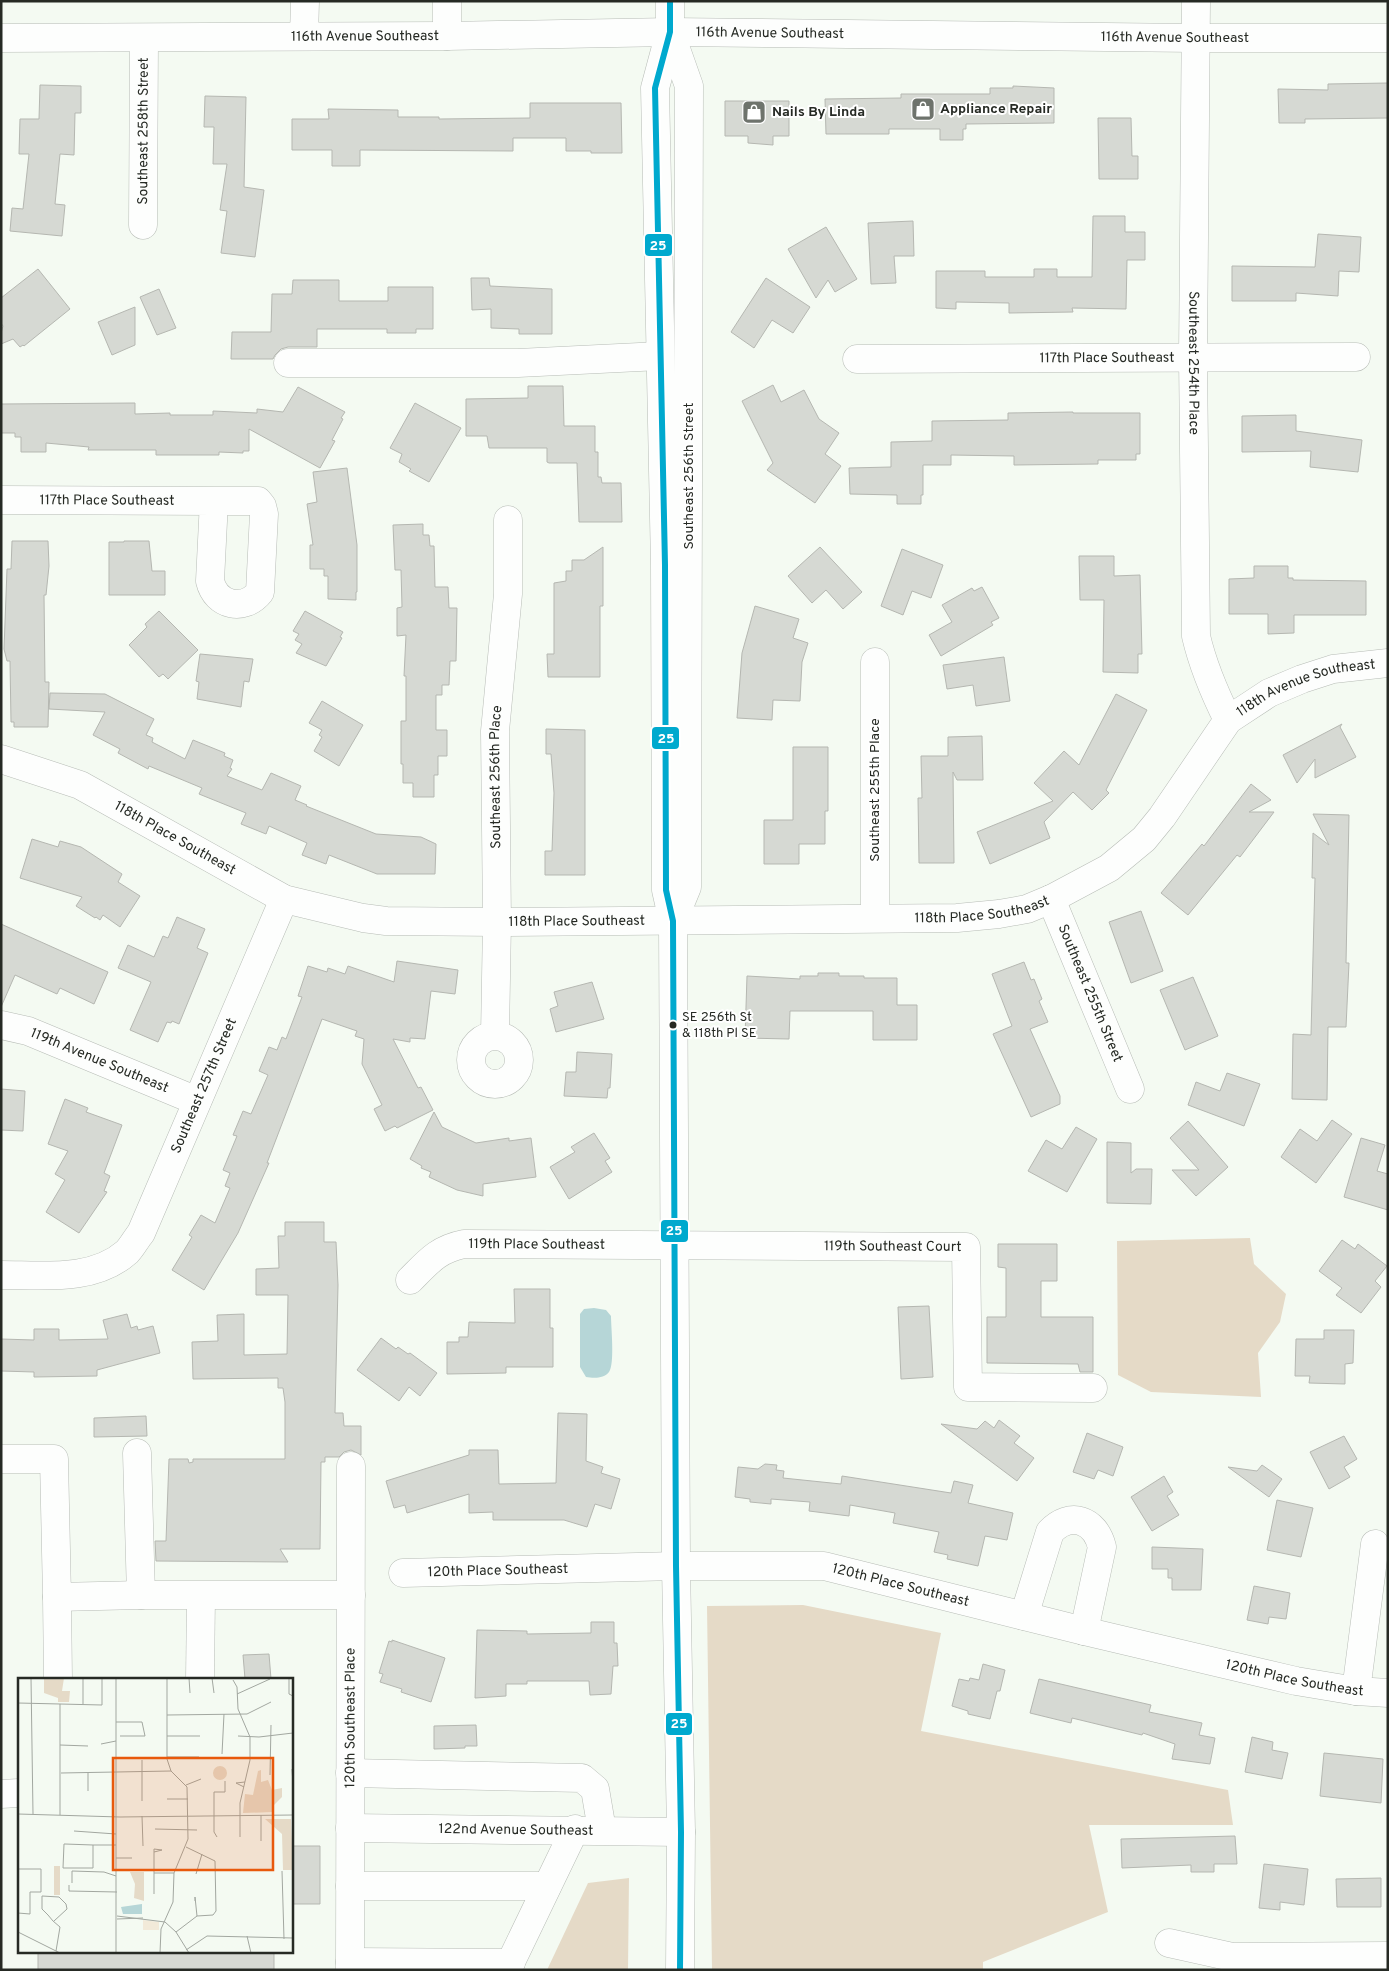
<svg xmlns="http://www.w3.org/2000/svg" width="1389" height="1971" font-family="Overpass,sans-serif">
	<style>
		.forest { fill: #e5dac7 }
		.water { fill: #b6d6d7 }
		.building { fill: #d6d9d3; stroke: #b5b7b1 }
		.lines { fill: none; stroke-linecap: round; stroke-linejoin: round }
		.minor-casing { stroke: #b7bcb6; stroke-width: 29 }
		.major-casing { stroke: #b7bcb6; stroke-width: 29 }
		.minor { stroke: #fdfefd; stroke-width: 28 }
		.major { stroke: #fdfefd; stroke-width: 28 }
		.bus-1-casing { stroke: #fff; stroke-width: 10 }
		.bus-1 { stroke: #00a9ce; stroke-width: 6 }
		.bus-dot { fill: #262a24; stroke: #fff; stroke-width: 2 }
		.labels { text-anchor: middle; dominant-baseline: central; stroke-width: 4; stroke-linejoin: round; paint-order: stroke }
		.bus-label { font-size: 13px; fill: #262a24; stroke: #fff; text-anchor: start }
		.street-label { font-size: 14px; fill: #262a24; stroke: #fff }
		.poi-label { font-size: 14px; font-weight: bold; fill: #262a24; stroke: #fff; text-anchor: start }
		.inset-road { fill: none; stroke: #a2a7a0; stroke-width: 1 }
		.view { fill: #e8590c; fill-opacity: 0.15; stroke: #e8590c; stroke-width: 2.5 }
		.inset-edge { fill: none; stroke: #262a24; stroke-width: 2.5 }
		.line-badge { stroke: #fff; stroke-width: 2 }
		.badge-label { font-size: 14px; text-anchor: middle; font-weight: bold; fill: #fff }
	</style>
	<rect width="100%" height="100%" fill="#f4faf2"/>
	<path class="forest" d="M1250 1238 1254 1264 1286 1294 1280 1322 1258 1353 1261 1397 1151 1392 1118 1375 1117 1241Z
		M803 1605 941 1633 921 1731 1228 1790 1233 1825H1089L1108 1912 983 1962V1970H712L707 1606Z
		M629 1878 628 1970H547L588 1883Z"/>
	<path class="water" d="M594 1308 606 1310 611 1316C611 1327 615 1364 609 1372 604 1379 593 1378 586 1377L580 1367V1314L584 1309Z"/>
	<path class="building" d="M1388 83V118L1305 119V123H1279L1278 89 1328 90V84Z
		M40 85 81 86V113H75L74 155 60 154 55 204 65 205 62 236 10 231 12 208 23 209 29 154H19L20 119H39Z
		M1013 86 1054 88V123L966 124V129H963V140H940V129H889V134H826L825 99 901 98V94H990V88H1013Z
		M205 96 246 97 244 187 264 190 255 257 221 253 227 211 220 210 227 164H213L214 127H204Z
		M725 101H789V136H773V145L748 143V136H725Z
		M530 103H621L622 153H591V151H566V138H513V151L360 150V166H332V150H292V119H329L328 109 398 110V117H439V119L530 118Z
		M1098 118H1131L1132 156H1138V179H1099Z
		M1093 216H1125V232H1145V260H1127L1126 309 1072 308 1073 312 1009 313V303L956 302V309L936 308V271H985V277H1034V269H1057V277H1092Z
		M913 221 914 256H894L896 283 871 284 868 223Z
		M826 227 857 279 835 292 828 280 816 298 788 249Z
		M1318 234 1361 237 1359 272 1339 271 1338 296 1296 293V301H1232V266L1315 267Z
		M38 269 70 309 24 346 23 345 20 347 13 339 1 344V333L3 326 1 323V298Z
		M471 278H489L490 286 552 289V334H519V329L491 328V309L472 310Z
		M766 278 810 307 793 333 772 320 754 348 731 332Z
		M293 280H339V301H388V287H433V329H416V333H387V329H317V347H288L281 349 275 355 273 359H231L232 332H271L272 294H292Z
		M159 289 176 328 157 335 140 297Z
		M135 307V345L112 355 98 322Z
		M773 385 781 402 804 390 819 419 839 433 825 454 841 466 815 503 767 470 773 463 742 401Z
		M528 386H563L564 426H595V452H598V477H601L602 483H621L622 522H579L577 463H549L547 462V448H489L487 436H466V399L528 398Z
		M298 387 345 412 341 418 343 419 332 440 335 441 320 468 249 429V451H243V453L219 452V455H156V450H88L89 447 46 443V452H21V437H15V433H1V404L135 403V414L170 413V415H213V411L257 413V409L283 412Z
		M415 403 461 428 429 482 409 471 411 469 399 462 402 454 390 448Z
		M1073 412V413H1140V454H1136V460H1098V464L1014 465V456L951 455V465H923V495H921V504H897V495L850 494 849 468 891 467V442L932 441V421L1008 420V413Z
		M1296 415V431L1362 440 1358 472 1310 467 1311 451 1242 452V416Z
		M347 468 357 545V592H356V600L328 599V576H324V569H310V545H313L307 504 317 502 313 472Z
		M423 524V535H429L430 546H434L435 587H448L449 608H457L456 661H450L449 685H442V695H436V730H447V756H438V775H434V797H413V783H403V764H401V721H406V676H404L406 635 397 636V608L402 607 401 570H395L393 525Z
		M12 541H48L49 566 46 595H44L45 682H49L48 727H14V722H11L10 661H7L4 649 7 569H11Z
		M124 541H149L152 571H165V595H109V542H124Z
		M603 547V606H600V677H548L547 654H554V583L566 581V571H572V560H584Z
		M820 547 862 592 843 609 826 590 812 603 788 576Z
		M902 549 943 565 931 598 912 591 903 615 881 606Z
		M1079 556H1114V576L1140 575 1142 654H1138V673L1103 672 1104 600H1080Z
		M1254 566H1288V578H1293V580L1366 581V615H1294V633L1268 634V614H1229V579L1254 578Z
		M982 587 999 618 991 622 993 625 941 656 929 635 952 622 942 605 972 588 974 591Z
		M755 606 799 619 793 638 808 643 802 662 800 701 773 700 772 720 737 718 742 653Z
		M159 611 198 650 168 679 163 674 159 677 129 645 147 627 145 624Z
		M305 611 343 632 340 637 342 638 326 666 296 653 302 644 295 640 299 634 293 631Z
		M200 654 253 659 249 682 244 681 241 707 197 699 199 682 196 681Z
		M1004 657 1010 701 976 706 973 685 947 689 943 665Z
		M50 693 105 694 154 719 146 735 153 738 152 742 185 759 193 740 225 753 224 756 233 760 230 768 232 769 227 776 262 790 271 773 301 786 295 800 307 805 306 806 376 834 421 837 436 844 435 874H377L329 855 326 864 302 855 307 843 269 826 266 834 241 824 246 813 199 794 202 788 149 766 148 769 118 753 120 749 93 735 105 712 49 709Z
		M1116 694 1147 710 1106 790 1109 793 1092 810 1073 792 1044 822 1050 838 990 864 977 832 1053 801 1034 783 1064 751 1079 765Z
		M322 701 363 725 339 766 314 751 322 737 319 735 322 730 309 723Z
		M1342 724 1340 727 1356 757 1315 778V759L1297 783 1283 755Z
		M546 729 585 730V875H545V851H552L554 793 551 754H546Z
		M982 736 983 780H957L953 772 954 863H919L918 798H922L921 756H948V737Z
		M793 747H828V811H825V844H799V864H764V820H793Z
		M1251 784 1271 800 1249 812H1274L1240 857 1237 855 1188 915 1161 893 1202 844 1204 846Z
		M1313 814 1349 815 1346 963H1349L1346 1027H1328L1327 1100 1292 1099 1293 1034 1311 1035 1315 878H1312L1313 833 1329 845Z
		M32 839 58 847 60 841 81 847 122 874 118 882 140 896 120 927 103 915 100 920 96 917 95 918 76 906 82 897 20 878Z
		M1141 911 1163 971 1131 983 1109 922Z
		M177 917 205 929 197 948 208 953 179 1024 172 1021 171 1023 167 1022 158 1042 130 1030 151 982 118 968 128 945 154 957 163 936 168 938Z
		M1 924 108 972 94 1004 60 988 57 994 15 975 1 1007Z
		M397 961 458 970 455 994 431 991 425 1039 410 1038V1042L393 1039 418 1088 421 1087 433 1110 397 1128 395 1126 385 1131 374 1109 382 1105 362 1064 364 1039 355 1036 357 1031 322 1019 267 1163H269L238 1233 204 1290 172 1270 192 1237 189 1235 201 1215 215 1223 230 1188 225 1186 230 1173 223 1170 237 1136 233 1135 243 1111 251 1114 268 1075 259 1071 269 1047 277 1050 282 1037 286 1039 302 997 298 996 308 966 327 972 328 968 345 974 348 966 394 982Z
		M1024 962 1031 980 1034 979 1042 999 1039 1001 1048 1022 1030 1029 1060 1096V1104L1031 1117 993 1034 1012 1026 992 974Z
		M818 973H839V976H864V978H897V1005H917V1040H873V1011H790L789 1039 745 1038 747 976 800 979V976H818Z
		M1193 977 1218 1036 1185 1050 1160 990Z
		M592 982 604 1019 556 1032 550 1009 558 1006 554 992Z
		M577 1052 612 1054 610 1088H608L607 1098 564 1096 566 1072H576Z
		M1227 1073 1260 1084 1244 1126 1188 1105 1196 1082 1220 1091Z
		M1 1089 25 1091 23 1131 1 1130Z
		M65 1099 88 1108 86 1112 122 1125 104 1173 110 1176 104 1191 107 1192 79 1233 46 1212 65 1180 55 1174 68 1151 48 1144Z
		M434 1112 442 1127 476 1143 509 1138V1141L531 1138 536 1177 483 1184V1196L457 1190 429 1177 431 1172 421 1168 422 1166 410 1159Z
		M1332 1120 1352 1134 1316 1183 1281 1157 1300 1129 1317 1141Z
		M1188 1121 1228 1167 1196 1196 1172 1170H1199L1170 1138Z
		M1076 1127 1097 1139 1067 1192 1028 1171 1046 1140 1062 1149Z
		M594 1133 610 1158 605 1161 612 1172 569 1199 550 1167 575 1152 571 1147Z
		M1361 1138 1385 1145 1377 1171 1388 1174V1210L1344 1197Z
		M1107 1142 1131 1143V1173L1136 1169H1152L1151 1204 1107 1203Z
		M285 1222H324V1242H336L338 1285 335 1413H343L344 1426H361V1455L351 1450 344 1452 339 1457H325V1462H321L320 1549H280L288 1562 156 1561 155 1541H166L169 1459H188L189 1463 193 1462V1459H285V1402L283 1388H278V1378L193 1379 192 1342 218 1341 217 1315 244 1314V1355L287 1354 288 1295H256V1269L279 1268 278 1236H285Z
		M1342 1240 1355 1249 1358 1244 1387 1266 1375 1281 1381 1287 1361 1313 1336 1295 1342 1288 1319 1271Z
		M998 1244H1057V1281H1041V1317H1093V1372H1080L1078 1364 987 1363V1317H1006V1268L998 1267Z
		M514 1289H550V1328H553V1367H506V1373L447 1374V1342H459V1337H468L469 1322 515 1323Z
		M929 1306 933 1377 901 1379 898 1307Z
		M127 1314 131 1328 137 1326 138 1330 153 1326 160 1353 97 1370V1376L34 1377V1372L1 1371V1339L34 1340V1329H59V1340L108 1339 103 1320Z
		M1324 1330H1354L1353 1363 1345 1364V1384L1309 1383 1310 1376H1295L1296 1339H1324Z
		M381 1338 396 1349 398 1347 408 1354 410 1353 437 1373 420 1396 409 1387 399 1401 357 1370Z
		M558 1413 587 1414 586 1461 603 1467 601 1473 620 1479 611 1509 595 1504 587 1527 564 1520H493V1512L469 1513V1494L407 1513 405 1505 394 1508 386 1481 469 1455V1450H498L499 1484 556 1483Z
		M146 1416 147 1436 94 1437V1418Z
		M999 1420 1020 1436 1014 1443 1034 1458 1017 1481 941 1424 977 1429 985 1421 994 1428Z
		M1087 1433 1123 1447 1113 1476 1098 1470 1094 1479 1073 1472Z
		M1344 1436 1357 1459 1344 1467 1350 1477 1329 1489 1310 1452Z
		M765 1464 777 1465 776 1470 784 1471 783 1478 841 1484 842 1476 951 1493 954 1481 973 1485 968 1503 1013 1513 1007 1540 985 1536 978 1566 947 1559 948 1555 934 1552 939 1532 893 1523 895 1513 850 1505 849 1516 809 1511 810 1502 771 1499V1504L750 1502V1499L735 1497 738 1467 758 1469Z
		M1262 1465 1282 1479 1269 1497 1228 1467 1257 1471Z
		M1164 1476 1173 1492 1167 1496 1179 1515 1152 1531 1131 1497Z
		M1277 1500 1313 1508 1301 1557 1267 1550Z
		M1152 1547 1203 1549 1201 1590H1172V1578H1168V1569H1152Z
		M1254 1586 1290 1593 1286 1619 1269 1617 1268 1624 1247 1620Z
		M591 1622H614V1643H617L618 1666H613L611 1694 590 1695 589 1681H527V1684H506V1696L475 1698 477 1630 527 1631V1634L591 1633Z
		M392 1640 445 1658 431 1702 401 1692 402 1689 380 1682 383 1674 379 1673 389 1641 392 1642Z
		M269 1654 271 1679H245L243 1655Z
		M983 1664 1005 1670 1000 1691H997L990 1719 968 1714V1711L952 1706 959 1679 969 1681 970 1678 979 1680Z
		M1039 1679 1151 1705 1149 1712 1202 1723 1199 1735 1215 1738 1210 1764 1172 1759 1175 1744 1143 1733 1142 1735 1072 1718 1071 1723 1030 1713Z
		M476 1725 477 1746H465V1748L434 1749V1726Z
		M1252 1737 1273 1742 1272 1750 1288 1753 1282 1779 1245 1772Z
		M1324 1753 1383 1759 1381 1803 1320 1796Z
		M1235 1836 1237 1864H1214V1872H1191V1865L1122 1868 1121 1839Z
		M291 1846H320V1904H291Z
		M1264 1864 1308 1869 1304 1905 1280 1902V1910L1259 1908Z
		M1381 1878V1907H1337L1336 1879Z
		M38 1952H274V1970H38Z"/>
	<g class="lines">
		<g class="minor-casing">
			<g id="minor">
				<path id="s1" d="M1196 1 1193 357 1196 636C1203 666 1214 692 1228 720"/>
				<path d="M304 36 305 1"/>
				<path d="M447 36V1"/>
				<path id="s2" d="M143 225 144 38"/>
				<path id="s3" d="M857 359 1356 357"/>
				<path d="M288 363H518L660 356"/>
				<path id="s4" d="M1 500 214 501H258L262 506 264 514 260 592C244 612 216 606 210 581L214 501"/>
				<path id="s5" d="M1 759 80 785 284 899 363 918 386 921 497 922 957 918 999 914 1027 909 1051 899 1109 868 1144 839 1162 817 1228 720 1269 693 1302 679 1333 669 1388 663"/>
				<path id="s6" d="M1051 899 1130 1089"/>
				<path d="M875 918V662"/>
				<path id="s7" d="M1 1025 28 1031 197 1101"/>
				<path id="s8" d="M495 1035 497 922 495 731 508 594V520"/>
				<circle cx="495" cy="1060" r="24"/>
				<path id="s9" d="M1 1275C43 1275 93 1282 127 1252 132 1247 136 1239 141 1233L284 899"/>
				<path id="s10" d="M410 1280C428 1262 438 1249 464 1244L966 1247 968 1387 1093 1388"/>
				<path d="M137 1453 141 1595"/>
				<path d="M1 1459H54L57 1597 141 1595H351"/>
				<path id="s11" d="M403 1573 676 1566H824L1084 1631 1296 1681 1356 1691 1388 1693"/>
				<path d="M57 1597 58 1680"/>
				<path d="M1024 1616 1050 1532C1070 1511 1095 1519 1102 1547L1084 1631"/>
				<path d="M200 1680 201 1596"/>
				<path d="M1356 1691 1375 1544"/>
				<path d="M350 1773 582 1778 595 1789 602 1830"/>
				<path d="M1 1794 19 1793"/>
				<path id="s12" d="M350 1828 681 1832"/>
				<path d="M350 1886H547"/>
				<path d="M1169 1943 1232 1957 1388 1956"/>
				<path d="M350 1962 511 1963"/>
				<path id="s13" d="M350 1970 351 1466"/>
				<path d="M507 1970 575 1829"/>
			</g>
		</g>
		<g class="major-casing">
			<g id="major">
				<path d="M670 1V32L655 88 665 565 666 890 673 921 676 1566 681 1832 680 1970"/>
				<path d="M670 32 689 86 687 887 673 921"/>
				<path id="s14" d="M1 38 447 36 670 32 1195 38H1388"/>
			</g>
		</g>
		<use href="#minor" class="minor"/>
		<use href="#major" class="major"/>
		<g class="bus-1-casing">
			<path id="bus-1" d="M670 1V32L655 88 665 565 666 890 673 921 676 1566 681 1832 680 1970"/>
		</g>
		<use href="#bus-1" class="bus-1"/>
	</g>
	<defs>
		<g id="shop-square" transform="scale(1.25)"><rect x="-9" y="-9" width="18" height="18" rx="4" fill="#6e736c" stroke="#fff"/><path d="M-5-2.5h2.3a2.7 3.5 0 0 1 5.4 0H5L5.5 6h-11ZM-1.5-2.5h3a1.5 2.3 0 0 0-3 0Z" fill="#fff"/></g>
	</defs>
	<g fill-rule="evenodd">
		<use href="#shop-square" x="923" y="109"/>
		<use href="#shop-square" x="754" y="112"/>
	</g>
	<circle class="bus-dot" cx="673" cy="1025" r="4.5"/>
	<g class="labels">
		<g class="bus-label">
			<text x="682" y="1018">SE 256th St<tspan x="682" dy="16">&amp; 118th Pl SE</tspan></text>
		</g>
		<g class="street-label">
			<text stroke="none"><textPath href="#s14" startOffset="769">116th Avenue Southeast</textPath></text>
			<text stroke="none"><textPath href="#s14" startOffset="364">116th Avenue Southeast</textPath></text>
			<text stroke="none"><textPath href="#s14" startOffset="1174">116th Avenue Southeast</textPath></text>
			<text stroke="none"><textPath href="#s2" startOffset="94">Southeast 258th Street</textPath></text>
			<text stroke="none"><textPath href="#s3" startOffset="250">117th Place Southeast</textPath></text>
			<text stroke="none"><textPath href="#s1" startOffset="362">Southeast 254th Place</textPath></text>
			<text transform="translate(689 476) rotate(-90)">Southeast 256th Street</text>
			<text stroke="none"><textPath href="#s4" startOffset="106">117th Place Southeast</textPath></text>
			<text stroke="none"><textPath href="#s5" startOffset="1432">118th Avenue Southeast</textPath></text>
			<text stroke="none"><textPath href="#s8" startOffset="258">Southeast 256th Place</textPath></text>
			<text transform="translate(875 790) rotate(-90)">Southeast 255th Place</text>
			<text stroke="none"><textPath href="#s5" startOffset="192">118th Place Southeast</textPath></text>
			<text stroke="none"><textPath href="#s5" startOffset="1018">118th Place Southeast</textPath></text>
			<text stroke="none"><textPath href="#s5" startOffset="612">118th Place Southeast</textPath></text>
			<text stroke="none"><textPath href="#s6" startOffset="102">Southeast 255th Street</textPath></text>
			<text stroke="none"><textPath href="#s7" startOffset="105">119th Avenue Southeast</textPath></text>
			<text stroke="none"><textPath href="#s9" startOffset="315">Southeast 257th Street</textPath></text>
			<text stroke="none"><textPath href="#s10" startOffset="139">119th Place Southeast</textPath></text>
			<text stroke="none"><textPath href="#s10" startOffset="495">119th Southeast Court</textPath></text>
			<text stroke="none"><textPath href="#s11" startOffset="95">120th Place Southeast</textPath></text>
			<text stroke="none"><textPath href="#s11" startOffset="500">120th Place Southeast</textPath></text>
			<text stroke="none"><textPath href="#s11" startOffset="905">120th Place Southeast</textPath></text>
			<text stroke="none"><textPath href="#s13" startOffset="252">120th Southeast Place</textPath></text>
			<text stroke="none"><textPath href="#s12" startOffset="166">122nd Avenue Southeast</textPath></text>
		</g>
		<g class="poi-label">
			<text x="940" y="109">Appliance Repair</text>
			<text x="772" y="112">Nails By Linda</text>
		</g>
	</g>
	<g transform="translate(18 1678)">
		<rect width="275" height="275" fill="#f4faf2"/>
		<path d="M125 242 141 244V252H125Z" fill="#f2ead9"/>
		<path d="M26 0H46L44 13H52L51 24H40V20L26 15ZM195 95a7 7 0 1 1 14 0a7 7 0 1 1-14 0ZM243 92V104L250 102 254 112 264 110V119L256 127 255 134 225 135 227 116 235 117 240 93ZM247 141H273L275 192H265L264 156ZM36 188H42V217H36ZM112 194H126V223L116 220 117 206Z" fill="#e5dac7"/>
		<path d="M124 226V236H105L103 229Z" fill="#b6d6d7"/>
		<path class="inset-road" d="M13 0 15 136M98 0V275M171 0 172 15M194 0 196 15M271 0V16L275 18M215 2 219 9 220 31 232 59V82L222 125V159M219 16 252 1M0 25 84 27V0M42 26V137M65 26V0M149 37 229 36 253 24M98 44H124L127 58H102M149 58H182M220 58 241 59 275 55M83 66 98 63M42 67 70 68M204 76 206 36M149 79H181M124 82V123M274 91 275 106M43 95 153 93M70 95V113M252 97 253 47M168 107 183 101M226 109 218 105 227 104M149 121H170M0 136 102 139 275 137M124 138 125 168M137 151 179 152M56 153 98 156M199 159 196 154V114H207V103M243 163V137M75 167V190H45L46 166H47L75 167H98M98 180H114M0 191H23V214H12V236L0 235M264 193 266 261M136 195H156M178 196 184 176M54 205V193L86 194 98 198M51 207V213L99 214M136 216V171L144 172 136 174M177 223V219L179 238M99 238 147 244 158 254 171 275M99 241 125 240M36 243 49 231 48 226 41 219 24 218V231L30 237 35 243 42 249 38 273M0 254 42 275M158 254 179 238 195 237 198 233 197 183 168 169M229 258 233 275M168 272 189 258 275 260M142 275 143 251 155 224 156 195 170 161 169 109 153 93 149 81V0"/>
		<path class="view" d="M95 80H255V192H95Z"/>
		<rect width="275" height="275" class="inset-edge"/>
	</g>
	<g class="line-badge">
		<rect x="644" y="233" width="29" height="24" rx="5" fill="#00a9ce"/>
		<rect x="651" y="726" width="29" height="24" rx="5" fill="#00a9ce"/>
		<rect x="660" y="1219" width="29" height="24" rx="5" fill="#00a9ce"/>
		<rect x="665" y="1712" width="28" height="24" rx="5" fill="#00a9ce"/>
	</g>
	<g class="badge-label">
		<text x="658" y="250">25</text>
		<text x="666" y="743">25</text>
		<text x="674" y="1235">25</text>
		<text x="679" y="1728">25</text>
	</g>
	<rect width="1389" height="1971" fill="none" stroke="#262a24" stroke-width="5"/>
</svg>
